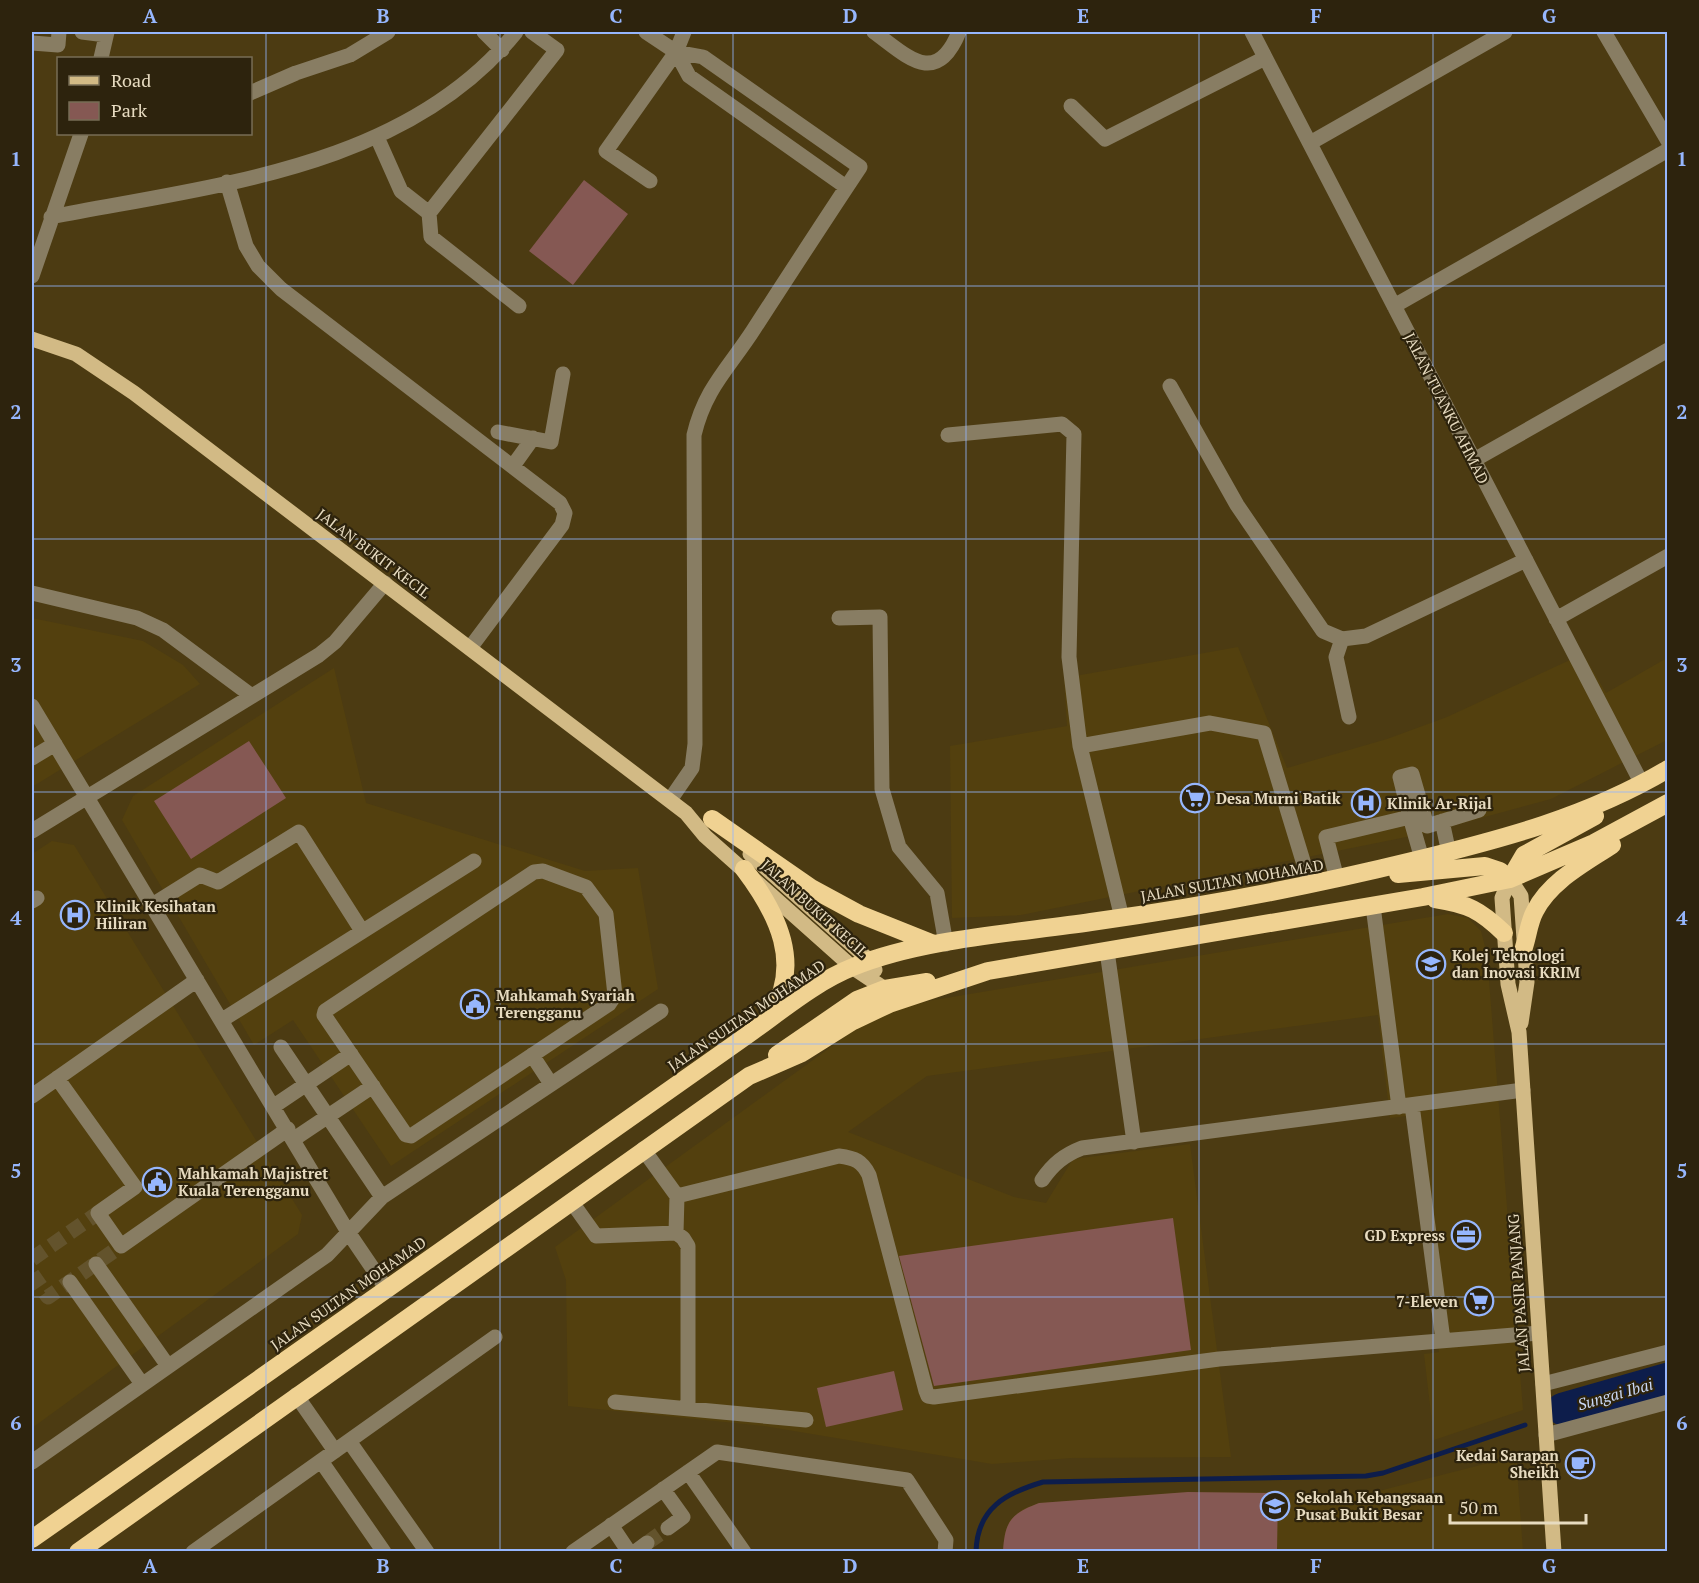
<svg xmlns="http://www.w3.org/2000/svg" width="1699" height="1583" font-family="'PT Serif',serif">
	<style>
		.built { fill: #53400e }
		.green { fill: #855853 }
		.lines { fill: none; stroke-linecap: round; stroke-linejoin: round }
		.stream { stroke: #0d1d4b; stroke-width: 5 }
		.river { stroke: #0d1d4b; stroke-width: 33 }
		.minor-tunnel { stroke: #63532c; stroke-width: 15; stroke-dasharray: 15 8; stroke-linecap: butt }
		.minor { stroke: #887d63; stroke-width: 15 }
		.major { stroke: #d2ba85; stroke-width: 15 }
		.highway { stroke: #f0d292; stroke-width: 18 }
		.grid { fill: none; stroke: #96b6fd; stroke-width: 1.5; stroke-opacity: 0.55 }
		.labels { text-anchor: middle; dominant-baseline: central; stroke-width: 4.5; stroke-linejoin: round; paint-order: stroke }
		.street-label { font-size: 15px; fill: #e7dbc0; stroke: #2d230d }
		.poi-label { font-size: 15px; font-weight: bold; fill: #e7dbc0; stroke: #2d230d; text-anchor: start }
		.water-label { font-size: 16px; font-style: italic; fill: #c9d8f7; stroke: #2d230d }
		.neatline { fill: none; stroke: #96b6fd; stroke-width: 2 }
		.grid-label { font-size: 20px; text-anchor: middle; font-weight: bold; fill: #96b6fd }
	</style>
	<rect width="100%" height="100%" fill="#4c3b12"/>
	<path class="built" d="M32 618 143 641 183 665 200 684 32 787Z
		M1238 647 1287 768 1387 739 1447 717 1583 654 1606 693 1667 658V740L1551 799 1426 833 1021 915 952 918 950 746 1067 726 1064 678Z
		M334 668 366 803 585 871 638 868 658 989 391 1166 293 1020 254 1045 122 820 133 796Z
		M52 841 74 845 302 1215 298 1234 32 1428V854Z
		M1448 914 1468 918 1481 931 1487 955 1523 1410 1434 1440 1424 1354 1439 1352 1407 1116 1390 1118 1378 1015 927 1076 848 1132 1014 1197 1046 1203 1073 1159 1190 1144 1231 1457 1071 1458 992 1464 764 1426 568 1406 566 1280 555 1247 860 1026 892 1011 928 1001Z
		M1516 1456 1523 1551H1003L1005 1532 1010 1520 1023 1509 1039 1503 1188 1492 1371 1493Z"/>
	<path class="green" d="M584 180 628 214 573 285 529 251Z
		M249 741 286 798 191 859 154 801Z
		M1173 1218 1191 1350 934 1386 899 1256Z
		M894 1371 903 1410 826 1427 817 1388Z
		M1188 1492 1278 1493 1277 1551H1003C1005 1522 1010 1514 1039 1503Z"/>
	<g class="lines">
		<path class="stream" d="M976 1552C977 1508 1006 1493 1043 1482L1366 1476 1383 1473 1525 1425"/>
		<path class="river" d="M1563 1409 1668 1379"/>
		<path class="minor-tunnel" d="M32 1259 98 1213
			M32 1274 48 1297 121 1246
			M647 1543 668 1528"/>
		<path class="minor" d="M82 32 106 35
			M484 32 502 50
			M646 32 676 52 689 76 846 187
			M874 32C907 56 936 88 959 32
			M1252 32 1642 784
			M1604 32 1668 141
			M32 43 58 45 59 32
			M101 58 107 32
			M250 93 296 73 350 55 388 32
			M1071 106 1105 139 1265 58
			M377 137 401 191 429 213
			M1310 143 1505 32
			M650 181 606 151 676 52 684 32
			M227 182 246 246 258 266 281 289 560 503 565 513 562 525 470 648
			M51 217C213 185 405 169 516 32
			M32 276 81 134
			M519 306 431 237 429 213 557 50 532 32
			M1394 306 1668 150
			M1170 386 1237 505 1323 631 1342 639 1366 636 1526 560
			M498 432 551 442 563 374
			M948 435 1062 424 1074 434 1069 657 1080 746 1122 918
			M1474 460 1668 350
			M513 466 533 438
			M32 593 137 618 163 630 252 696
			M839 618 880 617 882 789 899 847 937 893 946 944
			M1556 619 1668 556
			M1342 639 1336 657 1349 717
			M32 706 348 1232 386 1288
			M1080 746 1210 723 1264 733 1310 884
			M32 758 55 744
			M670 800 692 768 695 744 694 435C705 388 729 368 754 329 789 275 824 221 860 167L703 57 676 52
			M1410 817 1400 777 1412 774 1427 826 1479 810
			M1442 821 1449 853
			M32 831 319 655 335 642 385 583
			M543 871 586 887 606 914 615 995 609 1004 411 1136 406 1135 324 1015 325 1011 534 872Z
			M1337 879 1326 837 1410 817 1422 859
			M32 901 37 898
			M152 905 200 875 218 882 299 832 362 931
			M1373 906 1399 1107
			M1107 951 1134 1142
			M222 1020 474 861
			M281 1047 382 1197
			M532 1055 551 1084
			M57 1078 135 1187 98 1213 121 1246 288 1129
			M32 1096 197 980
			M1412 1105 1443 1340
			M274 1106 351 1054
			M294 1139 373 1086
			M643 1149 677 1196 676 1233 683 1238 688 1246V1409
			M1042 1180C1053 1164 1064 1155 1082 1148L1523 1090
			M677 1196 839 1156C855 1158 862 1161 869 1175L926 1391 928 1396 934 1397 1219 1359 1539 1333
			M571 1201 596 1236 676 1233
			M96 1264 168 1366
			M70 1282 142 1384
			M1543 1384 1668 1352
			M296 1395 335 1451
			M615 1402 806 1420
			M1546 1435 1668 1402
			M349 1441 427 1552
			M321 1461 384 1552
			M32 1462 327 1255 382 1197 661 1011
			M688 1472 744 1552
			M663 1489 683 1517 668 1528
			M611 1525 629 1552
			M193 1552 495 1337
			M573 1552 717 1452 907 1480 946 1540 945 1552
			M635 1552 647 1543"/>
		<path class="major" d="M32 339 76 354 134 393 686 813 705 836 852 967 885 989
			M750 854 870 961 875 970
			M1510 879 1502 898 1508 984 1519 1032 1554 1552
			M1510 879 1521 896 1527 982 1521 1023"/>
		<path class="highway" d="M712 819 811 888 859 914 934 944
			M744 869C778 914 803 964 770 1017
			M1398 874 1485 866 1500 871 1510 879
			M1510 879 1524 855 1595 816
			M1435 899C1468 904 1480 910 1504 933
			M1524 947C1528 935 1529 922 1535 911 1550 881 1585 863 1612 845
			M777 1055 857 1000 885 989 927 982
			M32 1539 746 1036C780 1012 815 982 853 967 921 939 1017 933 1091 922 1199 907 1306 887 1412 861 1502 839 1587 817 1668 769
			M78 1552 749 1076 802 1053 853 1021 889 1004 988 971 1423 897 1510 879 1594 843 1668 803"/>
	</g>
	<path class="grid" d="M266 32V1552M500 32V1552M733 32V1552M966 32V1552M1199 32V1552M1433 32V1552M32 286H1668M32 539H1668M32 792H1668M32 1044H1668M32 1297H1668"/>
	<defs>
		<g id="supermarket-ring" transform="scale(1.5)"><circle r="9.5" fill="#2d230d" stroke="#96b6fd" stroke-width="1.5"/><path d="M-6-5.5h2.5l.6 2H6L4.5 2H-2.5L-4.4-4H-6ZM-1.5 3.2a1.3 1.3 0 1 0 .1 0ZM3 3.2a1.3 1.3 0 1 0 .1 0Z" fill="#96b6fd"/></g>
		<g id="hospital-ring" transform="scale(1.5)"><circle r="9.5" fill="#2d230d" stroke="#96b6fd" stroke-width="1.5"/><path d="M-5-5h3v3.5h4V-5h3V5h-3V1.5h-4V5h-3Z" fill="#96b6fd"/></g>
		<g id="university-ring" transform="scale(1.5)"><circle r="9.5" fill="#2d230d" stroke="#96b6fd" stroke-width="1.5"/><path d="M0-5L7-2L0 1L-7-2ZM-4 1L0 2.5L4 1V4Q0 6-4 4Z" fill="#96b6fd"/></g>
		<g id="civic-ring" transform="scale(1.5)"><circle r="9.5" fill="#2d230d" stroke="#96b6fd" stroke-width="1.5"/><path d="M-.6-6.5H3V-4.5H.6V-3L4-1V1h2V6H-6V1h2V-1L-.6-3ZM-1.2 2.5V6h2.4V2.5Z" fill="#96b6fd"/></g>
		<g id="office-ring" transform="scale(1.5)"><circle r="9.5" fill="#2d230d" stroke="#96b6fd" stroke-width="1.5"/><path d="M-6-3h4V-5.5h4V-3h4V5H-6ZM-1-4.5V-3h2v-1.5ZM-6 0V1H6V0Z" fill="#96b6fd"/></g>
		<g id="cafe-ring" transform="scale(1.5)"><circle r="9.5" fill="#2d230d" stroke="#96b6fd" stroke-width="1.5"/><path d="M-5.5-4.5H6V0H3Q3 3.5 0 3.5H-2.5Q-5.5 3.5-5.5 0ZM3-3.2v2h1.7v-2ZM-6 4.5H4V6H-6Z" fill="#96b6fd"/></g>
		<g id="school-ring" transform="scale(1.5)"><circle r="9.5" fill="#2d230d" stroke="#96b6fd" stroke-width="1.5"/><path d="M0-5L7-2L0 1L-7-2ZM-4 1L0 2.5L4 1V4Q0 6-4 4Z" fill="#96b6fd"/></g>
	</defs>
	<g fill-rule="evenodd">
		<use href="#supermarket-ring" x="1195" y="798"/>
		<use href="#hospital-ring" x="1366" y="803"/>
		<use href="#hospital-ring" x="75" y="915"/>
		<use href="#university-ring" x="1431" y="964"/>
		<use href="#civic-ring" x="475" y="1004"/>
		<use href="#civic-ring" x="157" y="1182"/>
		<use href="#office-ring" x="1466" y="1235"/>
		<use href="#supermarket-ring" x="1479" y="1301"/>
		<use href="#cafe-ring" x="1580" y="1464"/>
		<use href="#school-ring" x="1275" y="1506"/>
	</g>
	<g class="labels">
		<g class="street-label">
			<text transform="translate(1447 408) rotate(63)">JALAN TUANKU AHMAD</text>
			<text transform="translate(374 553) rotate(37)">JALAN BUKIT KECIL</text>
			<text transform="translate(1232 880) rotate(-10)">JALAN SULTAN MOHAMAD</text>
			<text transform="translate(815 908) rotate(42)">JALAN BUKIT KECIL</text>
			<text transform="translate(746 1015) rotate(-34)">JALAN SULTAN MOHAMAD</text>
			<text transform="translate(348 1293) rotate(-35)">JALAN SULTAN MOHAMAD</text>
			<text transform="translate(1518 1293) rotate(-94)">JALAN PASIR PANJANG</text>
		</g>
		<g class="poi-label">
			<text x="1216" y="798">Desa Murni Batik</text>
			<text x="1387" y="803">Klinik Ar-Rijal</text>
			<text x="96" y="906">Klinik Kesihatan<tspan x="96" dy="17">Hiliran</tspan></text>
			<text x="1452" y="955">Kolej Teknologi<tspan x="1452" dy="17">dan Inovasi KRIM</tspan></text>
			<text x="496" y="995">Mahkamah Syariah<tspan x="496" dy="17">Terengganu</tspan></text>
			<text x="178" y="1173">Mahkamah Majistret<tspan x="178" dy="17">Kuala Terengganu</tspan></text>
			<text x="1445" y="1235" text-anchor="end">GD Express</text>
			<text x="1458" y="1301" text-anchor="end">7-Eleven</text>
			<text x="1559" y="1455" text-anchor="end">Kedai Sarapan<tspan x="1559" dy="17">Sheikh</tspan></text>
			<text x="1296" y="1497">Sekolah Kebangsaan<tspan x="1296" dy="17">Pusat Bukit Besar</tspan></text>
		</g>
		<g class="water-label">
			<text transform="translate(1615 1394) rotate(-16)">Sungai Ibai</text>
		</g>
	</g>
	<rect width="1699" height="1583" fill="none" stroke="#2d230d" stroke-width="66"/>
	<rect x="57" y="57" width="195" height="78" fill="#2d230d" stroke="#776d55" stroke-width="1.5"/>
	<rect x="69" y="76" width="30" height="9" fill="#d2ba85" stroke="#776d55" stroke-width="1.5"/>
	<text x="111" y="87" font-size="18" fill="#e7dbc0">Road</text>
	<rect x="69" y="102" width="30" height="18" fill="#855853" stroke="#776d55" stroke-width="1.5"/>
	<text x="111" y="117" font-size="18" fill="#e7dbc0">Park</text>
	<path d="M1450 1514v9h136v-9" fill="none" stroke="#e7dbc0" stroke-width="3"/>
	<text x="1459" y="1514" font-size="18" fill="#e7dbc0" stroke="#2d230d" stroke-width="4.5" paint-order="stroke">50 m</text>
	<rect x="33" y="33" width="1633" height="1517" class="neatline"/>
	<g class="grid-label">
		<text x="150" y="23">A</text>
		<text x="383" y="23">B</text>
		<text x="616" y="23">C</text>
		<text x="850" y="23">D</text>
		<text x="1083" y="23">E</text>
		<text x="1316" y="23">F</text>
		<text x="1549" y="23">G</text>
		<text x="16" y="166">1</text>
		<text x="1682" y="166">1</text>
		<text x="16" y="419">2</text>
		<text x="1682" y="419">2</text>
		<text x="16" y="672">3</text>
		<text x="1682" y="672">3</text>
		<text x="16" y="925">4</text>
		<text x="1682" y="925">4</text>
		<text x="16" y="1178">5</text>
		<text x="1682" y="1178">5</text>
		<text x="16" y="1430">6</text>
		<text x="1682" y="1430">6</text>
		<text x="150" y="1573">A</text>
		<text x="383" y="1573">B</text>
		<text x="616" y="1573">C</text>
		<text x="850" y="1573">D</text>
		<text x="1083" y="1573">E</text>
		<text x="1316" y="1573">F</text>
		<text x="1549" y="1573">G</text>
	</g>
</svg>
